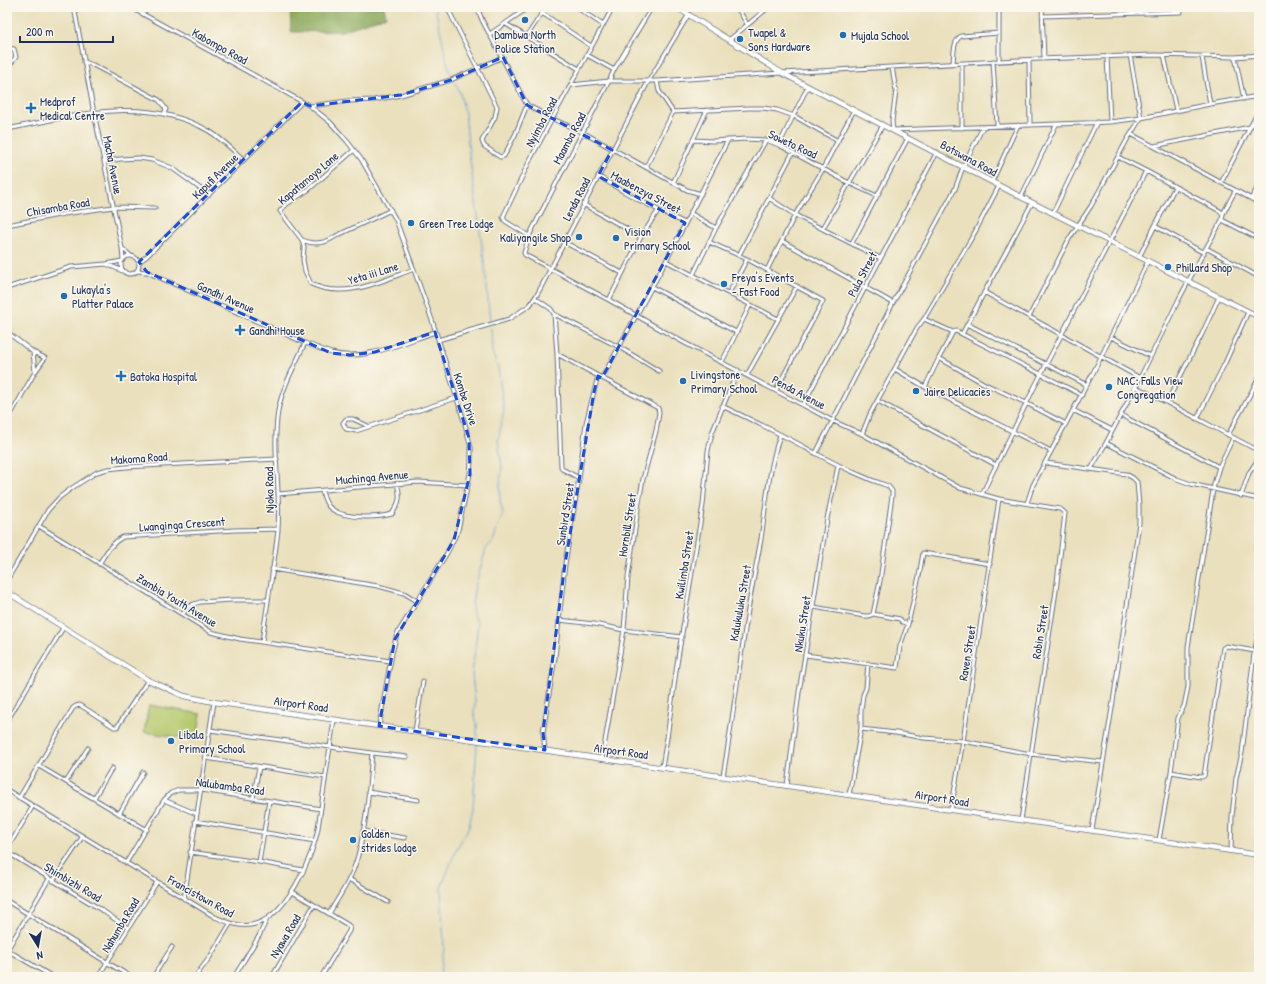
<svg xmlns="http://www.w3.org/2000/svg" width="1266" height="984" font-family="'Patrick Hand',sans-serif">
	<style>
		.green { fill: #b4c86c; stroke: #687c65 }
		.forest { fill: #8fac60; stroke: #556e5f }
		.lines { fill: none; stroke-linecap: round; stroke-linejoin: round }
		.stream { stroke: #619fd2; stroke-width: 1 }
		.street-casing { stroke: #636d7f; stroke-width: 5 }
		.secondary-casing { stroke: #636d7f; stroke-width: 6 }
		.street { stroke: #fff; stroke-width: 3 }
		.secondary { stroke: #fff; stroke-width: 4.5 }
		.marked { fill: none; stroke: #1d4ed8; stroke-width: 3; stroke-dasharray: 8 5; stroke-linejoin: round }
		.poi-dot { fill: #1f6fb2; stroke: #fbf7ec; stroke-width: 1.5 }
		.labels { text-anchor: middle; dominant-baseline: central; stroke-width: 3; stroke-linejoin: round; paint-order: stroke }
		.poi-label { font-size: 12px; fill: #1b2f5e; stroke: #fbf7ec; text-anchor: start }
		.street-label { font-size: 12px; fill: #1b2f5e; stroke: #fbf7ec }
	</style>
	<rect width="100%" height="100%" fill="#fbf7ec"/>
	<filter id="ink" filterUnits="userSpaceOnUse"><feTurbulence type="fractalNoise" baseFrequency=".025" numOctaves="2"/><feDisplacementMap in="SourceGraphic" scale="8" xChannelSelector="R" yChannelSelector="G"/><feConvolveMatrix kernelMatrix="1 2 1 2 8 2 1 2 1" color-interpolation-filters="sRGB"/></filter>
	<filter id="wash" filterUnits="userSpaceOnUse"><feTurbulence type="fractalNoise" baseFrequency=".012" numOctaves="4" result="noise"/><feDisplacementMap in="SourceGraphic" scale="16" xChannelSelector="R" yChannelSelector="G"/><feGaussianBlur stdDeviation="0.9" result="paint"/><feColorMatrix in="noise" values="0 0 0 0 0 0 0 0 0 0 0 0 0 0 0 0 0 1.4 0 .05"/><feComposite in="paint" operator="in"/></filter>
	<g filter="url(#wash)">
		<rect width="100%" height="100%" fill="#eae0bd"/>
		<path class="green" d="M149 705 201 714 197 740 144 732Z"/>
		<path class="forest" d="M290 7H384L386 16 342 31 291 32Z"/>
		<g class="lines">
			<path class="stream" d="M435 7 449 70 452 77
				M454 82 460 93 465 113 469 153 485 267 490 322
				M477 738V724L474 714 475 701 472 675 478 623 473 615 472 604 475 586 486 549 493 541 503 513 500 501V485L502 467 498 441 504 410 498 368 492 352 491 328
				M440 977 444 948 441 888 456 850 469 827 473 808 477 743"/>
		</g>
	</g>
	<g filter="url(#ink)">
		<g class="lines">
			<g class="street-casing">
				<path id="street" d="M74 7 94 113 122 248 123 260
					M130 7 310 106 330 122 347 141 361 159 396 220 432 320 465 424 471 448V461L470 474 458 530 447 553 397 634 392 653 379 726
					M447 7 497 107 495 117 482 141 484 146 500 157 504 156 515 135 527 105
					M477 7 482 20 527 105 553 119 582 132 687 190 701 194
					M576 7 603 25
					M652 7 614 70 609 81 529 236 524 253 525 255 609 300 681 341 833 421 862 434 960 488 999 499 1060 509 1065 513 1056 591 1021 820
					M737 7 747 24
					M999 7V61
					M1042 7 1044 59
					M542 13 591 46
					M1042 16 1181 12
					M506 24 579 69
					M490 34 529 7
					M527 36 542 13 544 7
					M729 40 769 7
					M7 48 14 49 16 57 12 62 7 64
					M587 55 614 70
					M1164 55 1176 110
					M1107 56 1110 122
					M1202 57 1210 104
					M1235 57 1244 99
					M1029 60 1030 125
					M993 61 997 125
					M84 62 93 65 159 100 166 109 164 114
					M953 63C954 54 953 41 961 36L999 33
					M892 67 896 91 892 121 893 130 1110 122 1141 118 1210 104 1259 96
					M657 81 659 91 673 112
					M571 85 609 81H657L782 73 1039 59 1154 55 1235 57 1259 55
					M310 106 348 101 374 100 401 95 451 80 503 57
					M962 128V64
					M7 129C76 116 143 94 209 131 222 139 233 150 244 160
					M1131 134 1259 203
					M694 140 713 141 746 139 766 140 779 145 849 183 877 196
					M779 145 808 86
					M1154 146 1250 127
					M354 150 308 190 287 204 280 211 302 240 304 247 303 260 305 271 311 284C345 300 381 281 414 269
					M104 162 120 159 139 158 152 160 172 168 209 195
					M646 167 673 112 749 108H763L777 110 794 116 838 141
					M1146 171 1220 211 1223 214 1222 220 1206 248
					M598 176C626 194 655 209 685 223
					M992 182 1018 125
					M673 183 707 110
					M1221 183 1259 110
					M1021 197 1056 125
					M769 198 793 152
					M1251 199 1259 185
					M583 204 641 237
					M690 213 716 228
					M1053 213 1097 122
					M1223 214 1235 191
					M1222 220 1259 239
					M7 225 64 214 113 207 155 208
					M1155 226 1204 253
					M823 228 883 125
					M529 236 505 221 503 217 531 158 613 7
					M302 240C314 245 325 244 336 236L391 210
					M782 241 893 303
					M564 242 622 273
					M709 242 747 259 823 301 776 390
					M852 243 908 138
					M122 248 131 256
					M739 255 769 198 795 215 880 258
					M121 265a9 9 0 1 1 18 0a9 9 0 1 1-18 0Z
					M1139 257 1175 187
					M666 261 778 319
					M139 262 147 256 302 102
					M106 264 125 272
					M767 270 795 215 820 174 854 110
					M137 271 147 272 305 343C314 346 322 350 331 353 364 362 404 342 435 332
					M693 275 716 228 766 140
					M652 287 736 332
					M7 288 71 267 106 264 122 261
					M984 292 1140 378 1106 443 1177 479 1191 484 1259 499
					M729 293 747 259
					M535 298 551 309 554 314 557 354 561 466 562 469 579 478 565 564 555 657 543 732 545 750
					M609 300 641 237 658 211
					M554 314 619 347 659 371
					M1029 317 1069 239 1091 206 1127 140 1141 118 1130 55
					M924 319 953 332
					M967 324 1087 385
					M7 332 33 352 45 358 35 372 7 421
					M962 334 1032 203
					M1111 337 1150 356
					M438 340 509 319 530 305 538 293 648 82 689 14
					M33 352 35 372
					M557 354 658 408 659 413 656 431 643 479 639 502 628 577 624 630 602 759
					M939 358 985 384 1026 403 1066 424
					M722 362 750 305
					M895 369 925 387 1051 451
					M747 375 797 286
					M602 378 666 261 728 140
					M1140 378 1178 301 1206 248 1259 277
					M925 387 939 358 953 332 956 331 1082 395
					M1136 387C1177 407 1218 430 1259 451
					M878 401 996 465
					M1167 402 1202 334 1219 297
					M803 405 937 152
					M722 406C754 421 785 436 815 453 840 466 861 477 888 486L892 491V496L880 581 873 614 869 616H864L814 607
					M1073 410 1112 430
					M1121 415 1219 467
					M1197 419 1225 363 1248 312
					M368 426 353 419H346L343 423 346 429 356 431 456 398
					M862 434 870 414 917 328 924 319 975 232 999 186
					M1228 435 1259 378
					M816 453 893 303 955 189 963 167 983 127
					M1046 463 1126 474 1133 478 1137 482 1139 506V523L1113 702 1092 830
					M1091 469 1106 443
					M579 478 586 423 598 376
					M322 491C324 498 326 506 333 510 347 519 377 518 392 514 400 502 401 497 397 483
					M278 494 418 482 468 485
					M982 494 1034 388 1146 171 1118 157
					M1241 496 1249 473 1259 458
					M1027 503 1033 485 1093 373 1148 261
					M39 526 211 632 240 639 390 661
					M99 564C106 553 111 543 123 537L235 530 278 529
					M272 569 378 586 404 593 417 601
					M7 580 48 510 60 497 72 488 97 472 108 469 126 467 277 459
					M183 614 188 607 194 604 200 602 232 600H268
					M873 614 900 619 902 622 908 624
					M559 620 594 624 624 630 682 637
					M262 642C267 604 274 567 278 530 281 490 272 450 278 411 282 388 296 363 305 343
					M806 655 897 668 900 646 908 624 919 576 923 553 990 564
					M7 721 63 628
					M861 729 896 733 924 738 963 741 1031 754 1103 762
					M210 730 372 753 407 757
					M415 731 423 681
					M206 758 325 777
					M39 766 147 830
					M662 767 667 738 677 664 703 505 708 451 712 433 738 370
					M1171 772 1201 777 1204 776 1223 648 1226 646 1255 651
					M723 776C732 725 738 674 746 623 750 595 756 567 761 539 766 505 769 467 780 435
					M66 782 88 748
					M787 786 799 692 827 519 838 466
					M7 790 215 917C227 922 238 927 251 925 285 920 313 858 318 828L334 720
					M368 792 418 800
					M849 795 861 729V710L863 695 866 688 868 663
					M19 798 73 708 76 706 80 705 114 727H117L148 680
					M94 798 112 768
					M253 799 259 767
					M164 800 197 814
					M951 810 963 741 999 499
					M119 814 143 772
					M195 821 315 841
					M363 831 405 838
					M1159 840 1171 772 1178 718 1184 706 1188 687V647L1214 484 1219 467 1233 438
					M7 849 33 806
					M1231 851 1232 816 1236 778 1242 753 1254 654 1259 630
					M7 852 100 909 128 928
					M190 852 259 862 303 870
					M259 862 269 801
					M126 863 164 800 171 793 179 790H201L321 809
					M349 879 388 902
					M53 881 83 836
					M291 891 348 925 350 927 349 931 321 977
					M184 899 214 702
					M7 901 131 977
					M329 914C337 899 348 885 354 868 366 836 369 788 372 753
					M7 950 49 879
					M7 950 53 977
					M98 977 157 882
					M153 977 172 947
					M195 977 210 957 230 924
					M234 977 259 936 267 919
					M272 977 314 905"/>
			</g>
			<g class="secondary-casing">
				<path id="secondary" d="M676 7 782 73 1021 197 1259 317
					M7 592 148 680 184 696 214 702 1259 855"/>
			</g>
			<use href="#street" class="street"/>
			<use href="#secondary" class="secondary"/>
		</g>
	</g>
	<path class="marked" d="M503 57 527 105 612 150 598 176 685 223 602 378 598 376 594 392 565 564 543 732 545 750 379 726 395 639 454 540 470 474 469 438 435 332 375 352 350 355 331 353 147 272 139 262 302 102 310 106 401 95 451 80Z"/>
	<g class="poi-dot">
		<circle cx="525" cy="20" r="4"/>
		<circle cx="843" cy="35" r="4"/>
		<circle cx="740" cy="39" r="4"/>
		<path d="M29 102h4v4h4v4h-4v4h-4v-4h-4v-4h4z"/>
		<circle cx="411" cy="223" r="4"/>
		<circle cx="579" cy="237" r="4"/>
		<circle cx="616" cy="238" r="4"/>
		<circle cx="1168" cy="267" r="4"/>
		<circle cx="724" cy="284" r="4"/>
		<circle cx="64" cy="296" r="4"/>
		<path d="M238 324h4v4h4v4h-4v4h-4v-4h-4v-4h4z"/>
		<path d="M119 370h4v4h4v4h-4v4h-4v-4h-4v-4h4z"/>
		<circle cx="683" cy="381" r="4"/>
		<circle cx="1109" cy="387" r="4"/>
		<circle cx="916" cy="391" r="4"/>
		<circle cx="171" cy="741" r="4"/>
		<circle cx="353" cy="840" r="4"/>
	</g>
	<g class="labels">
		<g class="poi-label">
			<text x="748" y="32">Twapel &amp;<tspan x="748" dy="14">Sons Hardware</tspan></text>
			<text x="525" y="34" text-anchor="middle">Dambwa North<tspan x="525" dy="14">Police Station</tspan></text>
			<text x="851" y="35">Mujala School</text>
			<text x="40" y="101">Medprof<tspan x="40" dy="14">Medical Centre</tspan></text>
			<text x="419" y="223">Green Tree Lodge</text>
			<text x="624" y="231">Vision<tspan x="624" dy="14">Primary School</tspan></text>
			<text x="571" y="237" text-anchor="end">Kaliyangile Shop</text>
			<text x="1176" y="267">Phillard Shop</text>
			<text x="732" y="277">Freya's Events<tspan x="732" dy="14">- Fast Food</tspan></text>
			<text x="72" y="289">Lukayla's<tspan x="72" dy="14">Platter Palace</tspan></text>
			<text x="249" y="330">Gandhi House</text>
			<text x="691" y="374">Livingstone<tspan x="691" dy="14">Primary School</tspan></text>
			<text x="130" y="376">Batoka Hospital</text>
			<text x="1117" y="380">NAC: Falls View<tspan x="1117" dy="14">Congregation</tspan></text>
			<text x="924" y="391">Jaire Delicacies</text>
			<text x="179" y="734">Libala<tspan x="179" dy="14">Primary School</tspan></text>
			<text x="361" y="833">Golden<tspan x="361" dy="14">strides lodge</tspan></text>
		</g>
		<g class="street-label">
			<text transform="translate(220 46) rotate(29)">Kabompo Road</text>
			<text transform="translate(541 122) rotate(-62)">Nyimba Road</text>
			<text transform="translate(569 138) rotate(-62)">Maamba Road</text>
			<text transform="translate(793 144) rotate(25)">Soweto Road</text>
			<text transform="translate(969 158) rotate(28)">Botswana Road</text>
			<text transform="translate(113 165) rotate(79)">Macha Avenue</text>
			<text transform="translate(215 176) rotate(-45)">Kapufi Avenue</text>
			<text transform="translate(308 178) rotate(-40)">Kapatamoyo Lane</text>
			<text transform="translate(646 192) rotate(28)">Maabenzya Street</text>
			<text transform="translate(576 199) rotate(-63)">Lenda Road</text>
			<text transform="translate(58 207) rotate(-10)">Chisamba Road</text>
			<text transform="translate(373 273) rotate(-17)">Yeta iii Lane</text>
			<text transform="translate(862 274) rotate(-62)">Pula Street</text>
			<text transform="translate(226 297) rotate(24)">Gandhi Avenue</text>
			<text transform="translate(799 392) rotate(28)">Penda Avenue</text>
			<text transform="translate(466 399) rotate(72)">Kombe Drive</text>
			<text transform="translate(139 458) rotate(-4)">Makoma Road</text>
			<text transform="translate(372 477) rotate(-5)">Muchinga Avenue</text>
			<text transform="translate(269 490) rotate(-91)">Njoko Raod</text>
			<text transform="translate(565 514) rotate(-81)">Sunbird Street</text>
			<text transform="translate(182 524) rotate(-4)">Lwanginga Crescent</text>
			<text transform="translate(627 525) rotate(-81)">Hornbill Street</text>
			<text transform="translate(684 565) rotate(-81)">Kwilimba Street</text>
			<text transform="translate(177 600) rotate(31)">Zambia Youth Avenue</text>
			<text transform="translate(740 603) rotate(-80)">Kalukuluku Street</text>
			<text transform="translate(802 624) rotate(-81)">Nkuku Street</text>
			<text transform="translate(1040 632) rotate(-81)">Robin Street</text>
			<text transform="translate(967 653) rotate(-81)">Raven Street</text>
			<text transform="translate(301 704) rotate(8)">Airport Road</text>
			<text transform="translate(621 751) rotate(8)">Airport Road</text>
			<text transform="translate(230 786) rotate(8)">Nalubamba Road</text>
			<text transform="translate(942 798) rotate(9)">Airport Road</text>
			<text transform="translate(73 882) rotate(31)">Shimbizhi Road</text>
			<text transform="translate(201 896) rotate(29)">Francistown Road</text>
			<text transform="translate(120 925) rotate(-59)">Nahumba Road</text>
			<text transform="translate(285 936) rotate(-59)">Nyawa Road</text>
		</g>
	</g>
	<rect width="1266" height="984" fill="none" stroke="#fbf7ec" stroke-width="24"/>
	<g transform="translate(38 946) rotate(169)" stroke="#fbf7ec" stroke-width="3" paint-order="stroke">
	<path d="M0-3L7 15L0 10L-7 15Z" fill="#1b2f5e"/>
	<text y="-6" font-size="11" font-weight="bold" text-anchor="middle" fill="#1b2f5e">N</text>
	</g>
	<path d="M20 36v6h93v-6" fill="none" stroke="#1b2f5e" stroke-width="2"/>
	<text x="26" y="36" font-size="12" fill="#1b2f5e" stroke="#fbf7ec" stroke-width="3" paint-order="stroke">200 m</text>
</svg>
